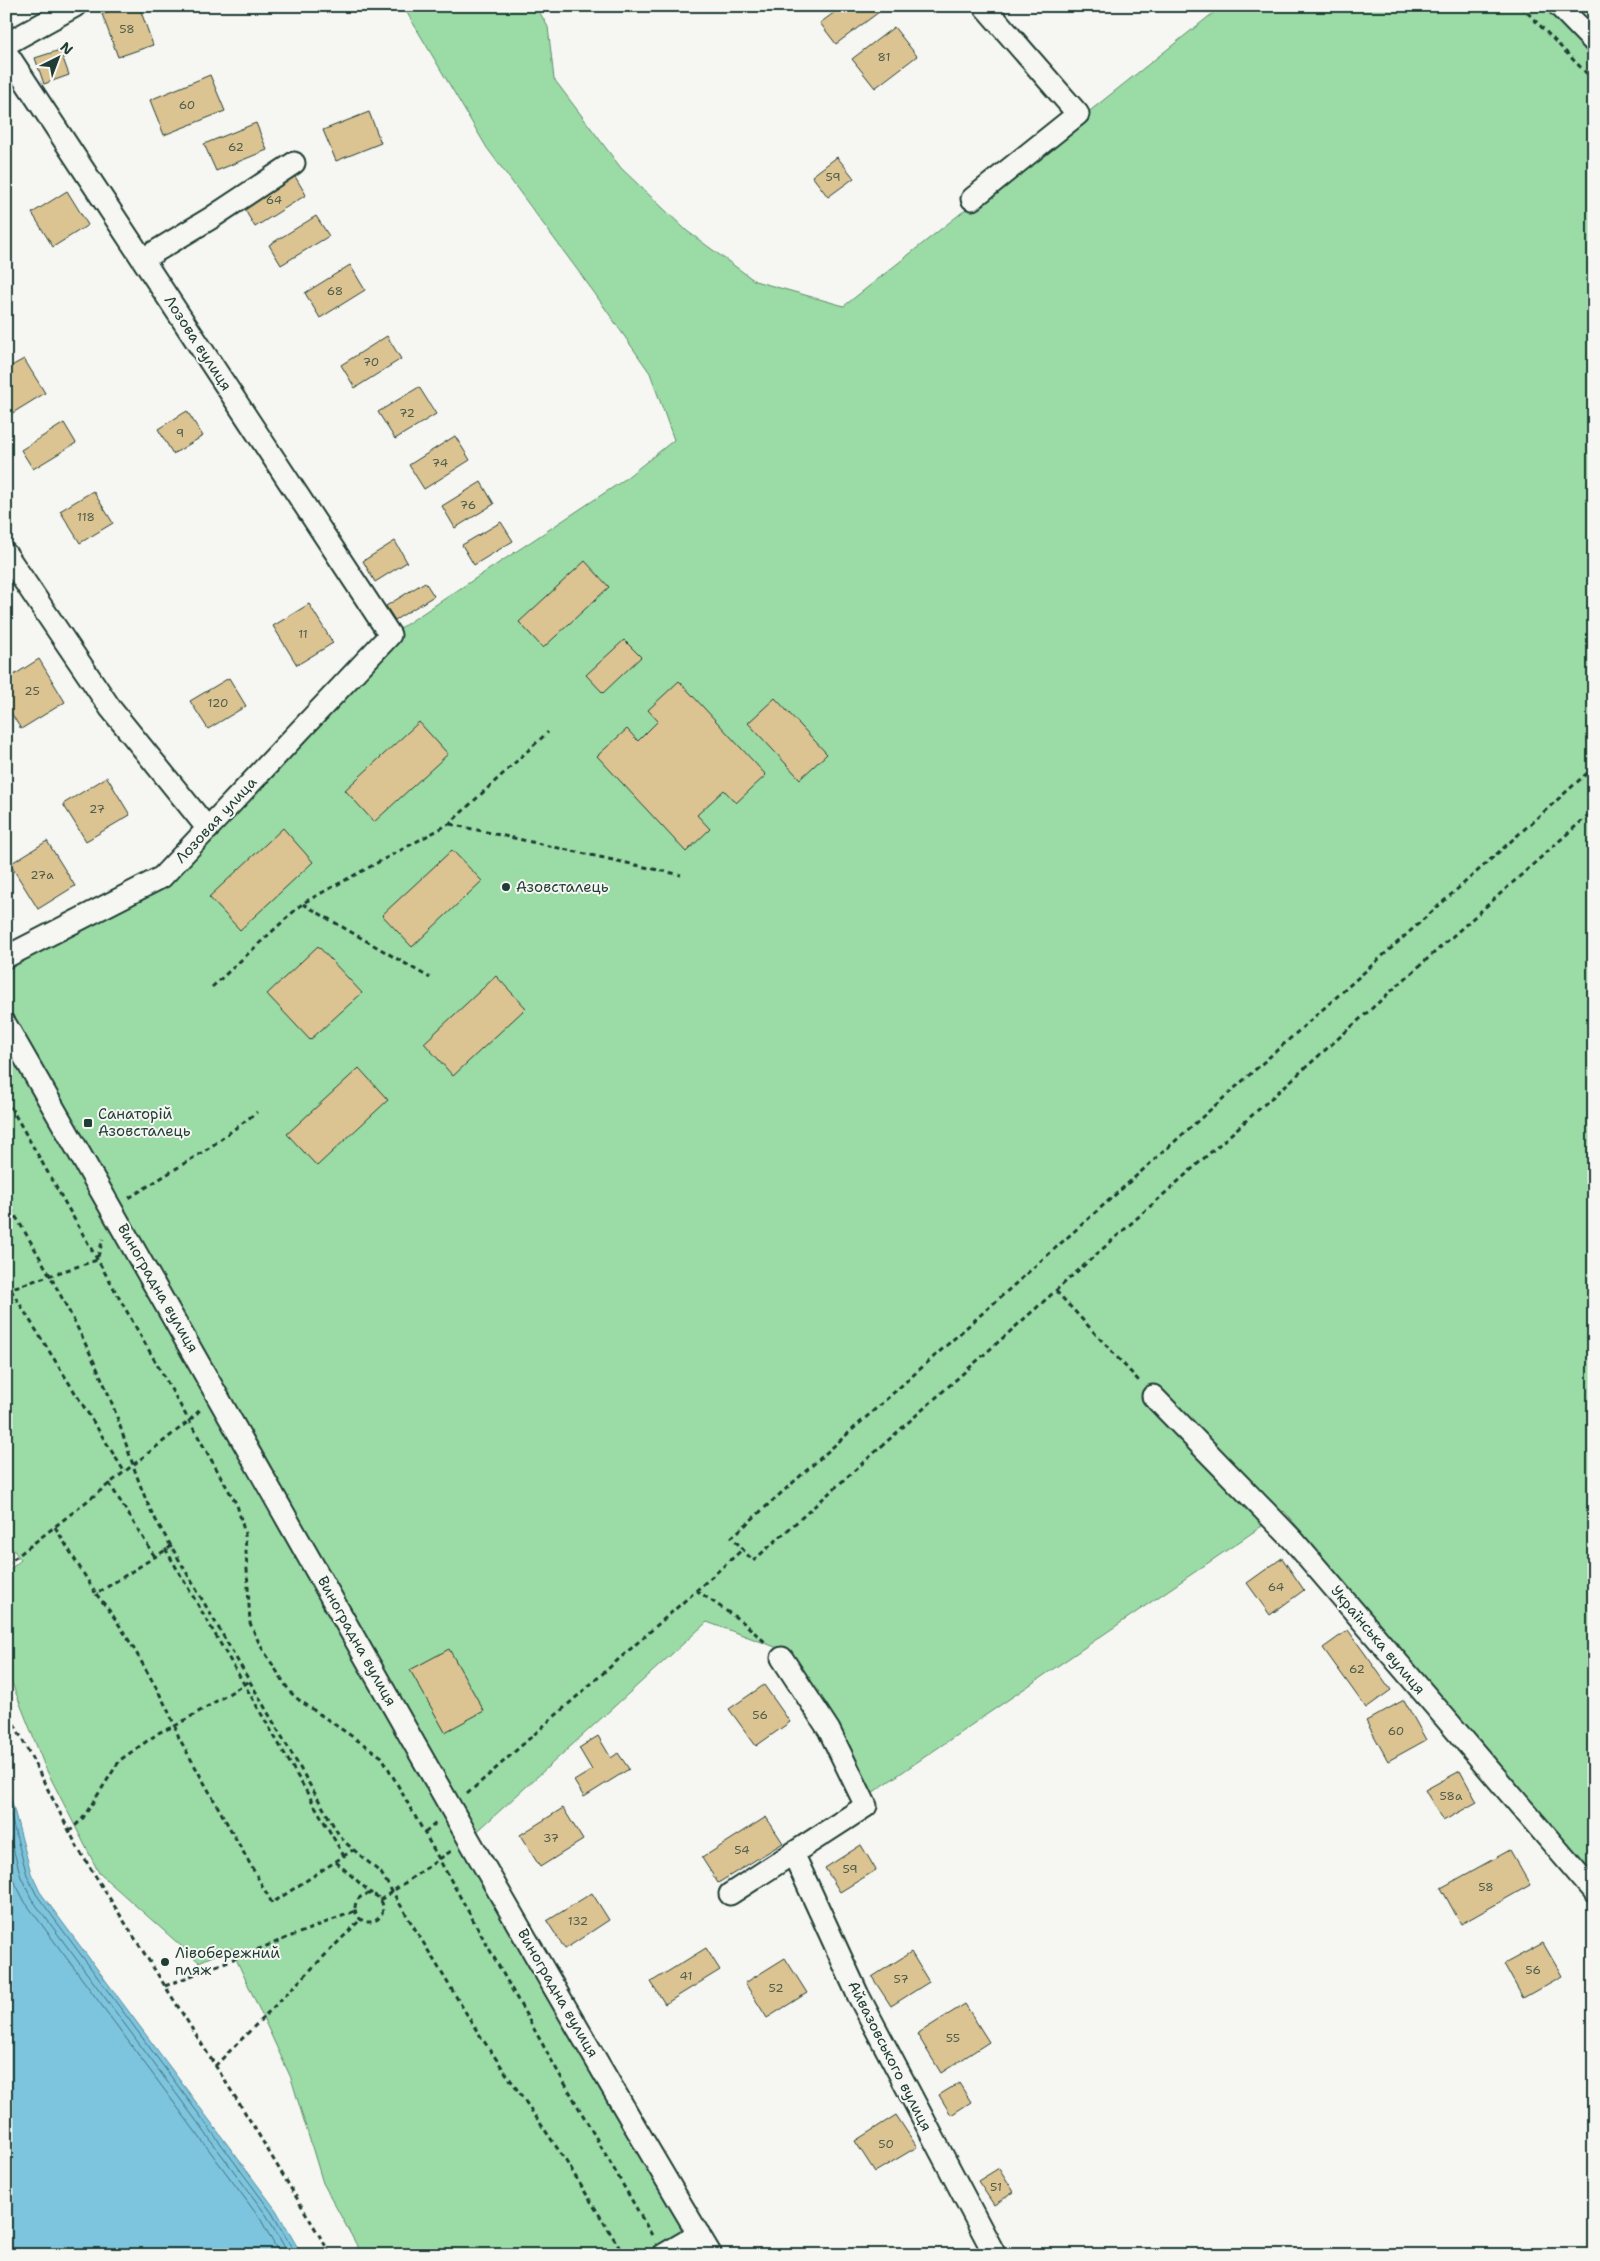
<svg xmlns="http://www.w3.org/2000/svg" width="1600" height="2261" font-family="'Shantell Sans',sans-serif">
	<style>
		.green { fill: #9bdba5; stroke: #5d8c6c }
		.water { fill: #7dc4de; stroke: #578e9a }
		.lines { fill: none; stroke-linecap: round; stroke-linejoin: round }
		.shore { stroke: #457378; stroke-width: 1 }
		.building { fill: #dcc392; stroke: #1f3d34 }
		.minor-casing { stroke: #1f3d34; stroke-width: 25 }
		.path { stroke: #1f3d34; stroke-width: 3; stroke-dasharray: 5 4; stroke-linecap: butt }
		.minor { stroke: #f6f6f2; stroke-width: 21 }
		.poi-dot { fill: #1f3d34; stroke: #f6f6f2; stroke-width: 2 }
		.labels { text-anchor: middle; dominant-baseline: central; stroke-width: 4; stroke-linejoin: round; paint-order: stroke }
		.number-label { font-size: 12px; fill: #4e5e4c }
		.street-label { font-size: 15px; fill: #1f3d34; stroke: #f6f6f2 }
		.poi-label { font-size: 15px; fill: #1f3d34; stroke: #f6f6f2; text-anchor: start }
	</style>
	<rect width="100%" height="100%" fill="#f6f6f2"/>
	<filter id="ink" filterUnits="userSpaceOnUse"><feTurbulence type="fractalNoise" baseFrequency=".02" numOctaves="2"/><feDisplacementMap in="SourceGraphic" scale="10" xChannelSelector="R" yChannelSelector="G"/><feConvolveMatrix kernelMatrix="1 2 1 2 8 2 1 2 1" color-interpolation-filters="sRGB"/></filter>
	<g filter="url(#ink)">
		<path class="green" d="M403 6H536L548 27 554 79 621 168 687 231 755 281 844 306 1222 6H1544L1594 57V1878L1284 1511 869 1795 789 1652 707 1622 470 1838 711 2255H362L323 2183 291 2078 231 1948 199 1962 99 1873 45 1767 6 1668V1573L21 1560 6 1540V957L162 877 390 635 621 482 674 440 650 373 593 291 487 148Z"/>
		<path class="water" d="M6 1780 31 1873 40 1892 276 2210 302 2255H6Z"/>
		<g class="lines">
			<path class="shore" d="M6 1799 27 1875 36 1894 272 2213 296 2255
				M6 1823 21 1877 31 1898 267 2216 289 2255
				M6 1852 13 1879 25 1902 261 2220 280 2255"/>
		</g>
		<path class="building" d="M123 6H139L153 45 118 57 102 14Z
			M843 6H875L879 12 836 44 820 23Z
			M894 27 917 56 875 88 852 59Z
			M60 50 69 75 44 84 35 58Z
			M210 75 225 111 164 135 150 100Z
			M369 112 381 143 336 161 323 130Z
			M256 123 267 150 216 171 204 144Z
			M837 157 854 178 828 197 812 176Z
			M293 173 306 195 255 227 242 205Z
			M67 191 88 225 53 247 32 213Z
			M316 216 329 236 281 265 269 245Z
			M350 265 365 290 320 318 305 293Z
			M387 336 401 359 355 388 341 365Z
			M24 359 45 393 6 417V369Z
			M419 387 436 414 395 439 378 412Z
			M187 411 203 436 173 454 158 429Z
			M64 423 76 443 33 469 21 450Z
			M455 436 470 460 424 489 409 465Z
			M481 482 494 504 455 528 442 506Z
			M93 491 113 523 80 543 60 511Z
			M501 522 513 541 474 565 462 545Z
			M395 541 407 562 375 582 363 561Z
			M585 561 609 587 543 648 519 622Z
			M425 582 434 596 395 620 386 606Z
			M309 604 333 643 297 665 273 626Z
			M624 640 641 657 603 693 586 675Z
			M39 659 65 702 21 729 6 705V680Z
			M229 678 246 706 208 729 190 701Z
			M679 681 766 775 736 803 724 790 697 815 710 829 686 852 597 756 627 729 638 741 658 721 648 710Z
			M775 698 827 754 800 779 748 723Z
			M419 722 448 754 374 822 345 790Z
			M107 777 130 815 86 841 63 804Z
			M283 828 313 862 240 930 209 897Z
			M47 841 75 886 38 909 10 864Z
			M452 850 482 881 412 947 382 915Z
			M318 946 362 993 310 1040 267 994Z
			M496 976 526 1008 453 1076 424 1043Z
			M359 1068 388 1100 317 1166 287 1134Z
			M1282 1558 1304 1590 1270 1615 1247 1583Z
			M1348 1630 1391 1690 1366 1708 1323 1648Z
			M449 1649 484 1711 445 1732 410 1670Z
			M764 1685 790 1722 756 1746 729 1709Z
			M1404 1700 1426 1740 1388 1761 1366 1721Z
			M598 1736 611 1758 618 1753 629 1769 584 1797 574 1781 592 1770 579 1748Z
			M1460 1771 1477 1802 1443 1821 1425 1790Z
			M563 1808 583 1840 540 1867 520 1835Z
			M766 1817 783 1843 718 1883 702 1858Z
			M861 1845 876 1870 840 1892 825 1868Z
			M1510 1850 1530 1885 1461 1924 1441 1888Z
			M592 1893 609 1920 565 1949 547 1921Z
			M1543 1943 1562 1976 1523 1998 1504 1964Z
			M706 1948 720 1970 665 2004 651 1982Z
			M911 1952 929 1982 891 2006 872 1977Z
			M785 1958 807 1993 767 2018 745 1983Z
			M965 2004 989 2042 941 2073 917 2034Z
			M959 2083 971 2102 951 2115 939 2095Z
			M896 2115 917 2147 875 2172 855 2141Z
			M999 2168 1014 2192 994 2205 978 2181Z"/>
		<g class="lines">
			<g class="minor-casing">
				<path id="minor" d="M1559 6 1594 42
					M6 44 75 6
					M6 52 390 635 162 877 6 957
					M972 199 1078 114 984 6
					M143 259 211 218 294 163
					M6 554 111 709 208 829
					M6 1025C242 1435 469 1849 711 2255
					M1153 1396 1293 1540 1594 1892
					M793 1853 858 1995 995 2255
					M730 1894 866 1806 829 1730 782 1658
					M663 2255 699 2234"/>
			</g>
			<path class="path" d="M1521 6 1594 81
				M1594 767 732 1537 753 1561 1594 810
				M450 824 681 875
				M303 904 430 978
				M212 987 303 903 449 824 548 732
				M6 1099 237 1505 245 1534 250 1623 260 1645 290 1692 299 1700 382 1757 553 2063 653 2237
				M129 1198 209 1148 257 1112
				M6 1201C43 1260 77 1323 105 1386 123 1428 133 1474 153 1515L339 1835 347 1844 381 1873 477 2031 564 2158 624 2255
				M6 1282 124 1471
				M6 1290 97 1260 103 1239
				M1056 1291 1139 1381
				M109 1483 155 1557
				M55 1527 96 1594
				M172 1546 96 1594C116 1617 130 1642 145 1668 158 1691 171 1713 179 1738L272 1903 353 1850
				M167 1549 166 1550 344 1856
				M6 1565 189 1421 201 1409
				M696 1590 744 1623 767 1644
				M6 1708 79 1850 251 2122 331 2255
				M467 1794 743 1549
				M69 1832 83 1818 120 1760 160 1732 175 1726 250 1681
				M425 1833 437 1822
				M336 1862 372 1894
				M355 1908a14 14 0 1 1 28 0a14 14 0 1 1-28 0Z
				M380 1900 451 1851
				M165 1986 355 1911
				M215 2066 361 1919"/>
			<use href="#minor" class="minor"/>
		</g>
	</g>
	<g class="poi-dot">
		<circle cx="506" cy="887" r="5"/>
		<rect x="83" y="1118" width="10" height="10" rx="2.5"/>
		<circle cx="165" cy="1962" r="5"/>
	</g>
	<g class="labels">
		<g class="number-label">
			<text x="127" y="29">58</text>
			<text x="884" y="57">81</text>
			<text x="187" y="105">60</text>
			<text x="236" y="147">62</text>
			<text x="833" y="177">59</text>
			<text x="274" y="200">64</text>
			<text x="335" y="291">68</text>
			<text x="371" y="362">70</text>
			<text x="407" y="413">72</text>
			<text x="180" y="433">9</text>
			<text x="440" y="463">74</text>
			<text x="468" y="505">76</text>
			<text x="86" y="517">118</text>
			<text x="303" y="634">11</text>
			<text x="32" y="691">25</text>
			<text x="218" y="703">120</text>
			<text x="97" y="809">27</text>
			<text x="42" y="875">27а</text>
			<text x="1276" y="1587">64</text>
			<text x="1357" y="1669">62</text>
			<text x="760" y="1715">56</text>
			<text x="1396" y="1731">60</text>
			<text x="1451" y="1796">58а</text>
			<text x="551" y="1838">37</text>
			<text x="742" y="1850">54</text>
			<text x="850" y="1869">59</text>
			<text x="1486" y="1887">58</text>
			<text x="578" y="1921">132</text>
			<text x="1533" y="1970">56</text>
			<text x="686" y="1976">41</text>
			<text x="901" y="1979">57</text>
			<text x="776" y="1988">52</text>
			<text x="953" y="2038">55</text>
			<text x="886" y="2144">50</text>
			<text x="996" y="2187">51</text>
		</g>
		<g class="street-label">
			<text transform="translate(198 343) rotate(57)">Лозова вулиця</text>
			<text transform="translate(216 820) rotate(-47)">Лозовая улица</text>
			<text transform="translate(158 1288) rotate(60)">Виноградна вулиця</text>
			<text transform="translate(1378 1640) rotate(50)">Українська вулиця</text>
			<text transform="translate(357 1641) rotate(61)">Виноградна вулиця</text>
			<text transform="translate(558 1993) rotate(60)">Виноградна вулиця</text>
			<text transform="translate(890 2056) rotate(63)">Айвазовського вулиця</text>
		</g>
		<g class="poi-label">
			<text x="516" y="887">Азовсталець</text>
			<text x="98" y="1114">Санаторій<tspan x="98" dy="17">Азовсталець</tspan></text>
			<text x="175" y="1953">Лівобережний<tspan x="175" dy="17">пляж</tspan></text>
		</g>
	</g>
	<rect width="1600" height="2261" fill="none" stroke="#f6f6f2" stroke-width="25"/>
	<rect x="12" y="12" width="1575" height="2236" fill="none" stroke="#1f3d34" stroke-width="2" filter="url(#ink)"/>
	<g transform="translate(58 58) rotate(42)" stroke="#f6f6f2" stroke-width="4" paint-order="stroke">
	<path d="M0-4L9 19L0 12L-9 19Z" fill="#1f3d34"/>
	<text y="-8" font-size="14" font-weight="bold" text-anchor="middle" fill="#1f3d34">N</text>
	</g>
</svg>
